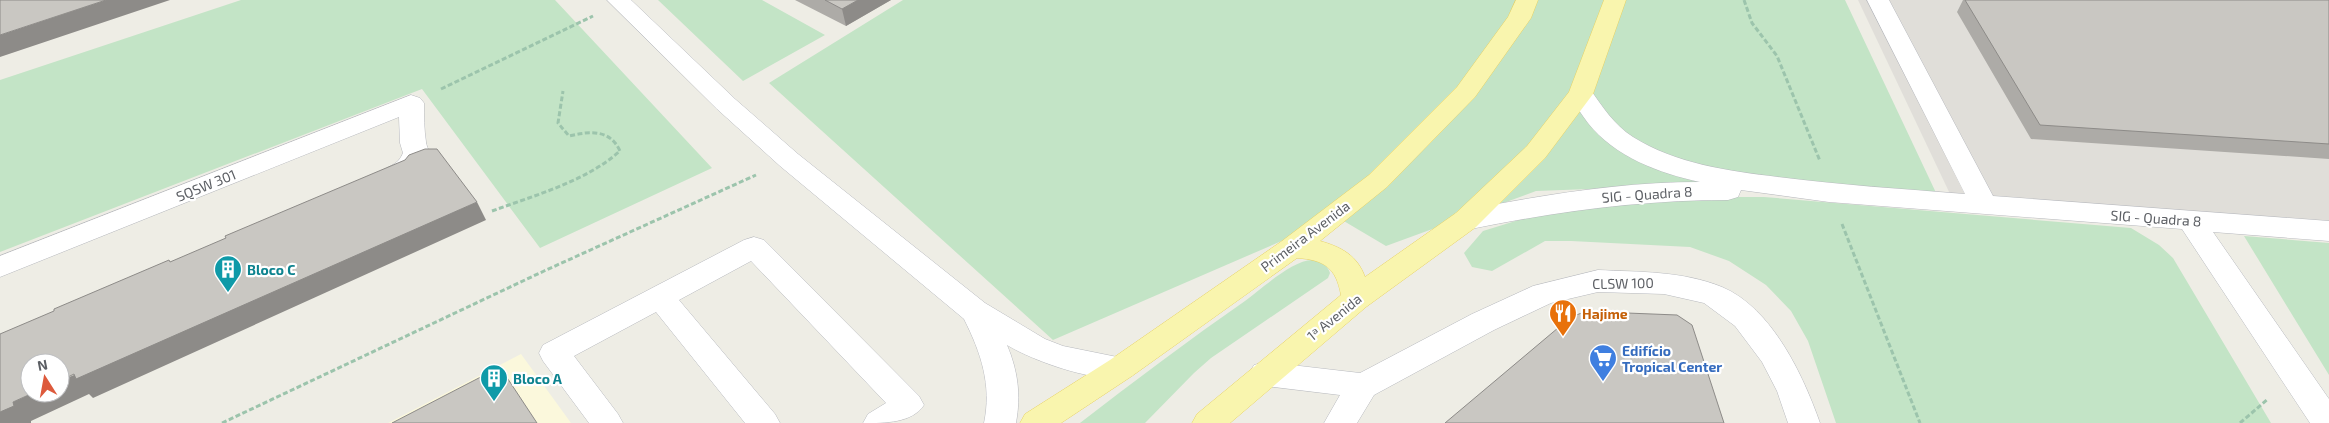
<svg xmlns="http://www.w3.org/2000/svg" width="2329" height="423" font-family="'Exo 2',sans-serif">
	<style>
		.commercial { fill: #fbf8dc }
		.industrial { fill: #e0ded9 }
		.green { fill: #c3e4c6 }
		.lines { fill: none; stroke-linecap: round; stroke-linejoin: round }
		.minor-casing { stroke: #b7b9be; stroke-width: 1 }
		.major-casing { stroke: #e7d164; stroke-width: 1 }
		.path { stroke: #9cc4ac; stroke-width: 3; stroke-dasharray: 5 2.5; stroke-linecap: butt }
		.minor { fill: #fff; fill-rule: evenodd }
		.major { fill: #f9f5ae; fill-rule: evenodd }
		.wall { fill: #adaba7 }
		.shaded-wall { fill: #8d8b88 }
		.building { fill: #c9c7c2; stroke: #8d8b88 }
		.labels { text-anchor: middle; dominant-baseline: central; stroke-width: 4.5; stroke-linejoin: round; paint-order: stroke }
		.street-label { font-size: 14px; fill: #5c5f64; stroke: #fff }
		.culture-label { font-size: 14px; font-weight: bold; fill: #0d838f; stroke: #fff; text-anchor: start }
		.food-label { font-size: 14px; font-weight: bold; fill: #c56008; stroke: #fff; text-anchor: start }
		.shop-label { font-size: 14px; font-weight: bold; fill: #366cbe; stroke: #fff; text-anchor: start }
	</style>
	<rect width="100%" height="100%" fill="#eeede5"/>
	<path class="commercial" d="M521 354 571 423H388Z"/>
	<path class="industrial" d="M1858 0H2329V222L1951 196Z"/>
	<path class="green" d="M241 0H555L712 168 540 248 422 89 0 252V80Z
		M658 0H762L825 35 743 81Z
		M903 0H1845L1938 197 1696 185 1536 191 1386 246 1337 217 1053 340 769 83Z
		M1692 197H1764L2131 228 2159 245 2173 258 2271 423H1836L1808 341 1791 311 1766 285 1729 261 1690 247 1571 241H1545L1492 271 1472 267 1464 253 1483 231 1568 205Z
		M2244 236 2329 243V375Z
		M1312 260C1321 262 1327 264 1330 273L1328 278 1211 358 1194 373 1145 423H1080C1134 381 1189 340 1245 301 1261 289 1293 260 1312 260Z"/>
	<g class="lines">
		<g class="minor-casing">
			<path id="minor" d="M607 0H631L735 99 798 154 985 303 1045 339 1063 346 1132 360 1137 368 1132 376C1102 386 1033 361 1007 345 1018 371 1021 395 1016 423H984C992 385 981 353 964 319L780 166 717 109Z
				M1867 0H1889L1993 196 2329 221V241L2213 232 2329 399V423H2310L2182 229 1829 202 1741 190 1738 197 1728 200C1639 200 1553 212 1466 230L1456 227 1452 220 1456 213 1466 210C1543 195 1621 182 1700 182 1659 173 1615 157 1588 123 1581 114 1575 104 1569 94L1572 89 1581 86 1590 89C1602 106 1614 125 1633 137 1676 164 1729 171 1778 177 1840 185 1903 189 1965 194Z
				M411 95 420 98 424 103C424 116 424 129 426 142 426 145 429 150 429 153 428 175 400 187 383 182L379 176C386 164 397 168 403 153L400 143 399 117 0 277V256Z
				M754 237 764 240 919 396 924 405C912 423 886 423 863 423L868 414 886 403 751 261 679 300 775 414 780 423H745L656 312 574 356 618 414 623 423H589L543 361 539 353 543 345 744 240Z
				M1598 270C1639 272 1683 271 1722 287 1772 308 1803 375 1820 423H1788L1777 391 1762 362 1735 326 1704 303 1664 294 1598 292 1551 303 1494 330 1374 395 1357 423H1324L1340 395 1265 386 1254 383 1249 374 1254 365 1265 362 1360 373 1472 314 1533 286Z"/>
		</g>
		<g class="major-casing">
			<path id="major" d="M1516 0H1538L1531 18 1475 97 1387 187 1320 241C1341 247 1357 255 1365 277L1456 213 1527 146 1569 92 1604 0H1626L1593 94 1545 158 1476 227 1366 307 1230 423H1192L1197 414 1341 295C1336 268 1325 260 1297 258L1132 376 1061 423H1020L1025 414 1110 360 1282 241 1369 175 1457 87 1508 17Z"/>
		</g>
		<path class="path" d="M1744 0 1752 23 1777 56 1820 161
			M441 89 593 16
			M492 211C535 195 585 182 620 151 610 129 590 131 569 136L558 123 563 91
			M1842 224 1920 423
			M222 423 544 271 756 175
			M2240 423 2268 399"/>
		<use href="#minor" class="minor"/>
		<use href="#major" class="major"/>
	</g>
	<path class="wall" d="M795 0H891L846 26Z
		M1963 0H2329V159L2031 139 1957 12Z"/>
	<path class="shaded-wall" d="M106 0H170L0 57V35Z
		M858 0H891L846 26 842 9Z
		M477 202 486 220 93 398 89 394 31 421V423H0V412L13 402 33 393H60V381Z"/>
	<path class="building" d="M0 0H106L0 35Z
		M825 0H858L842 9Z
		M1965 0H2329V144L2040 125Z
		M425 149H437L477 202 76 379 74 374 60 381V363H30V393H33L13 402 14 406 0 412V334L54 311V309L169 260 170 262 226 238 225 236 405 160 409 155Z
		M1587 311 1605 312 1618 321 1627 313 1677 315 1692 325 1724 423H1445L1571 317Z
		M500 367 537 423H392Z"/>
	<defs>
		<g id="building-pin" transform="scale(1.4375)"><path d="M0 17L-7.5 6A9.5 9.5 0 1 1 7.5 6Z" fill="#0f9aa8" stroke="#fff"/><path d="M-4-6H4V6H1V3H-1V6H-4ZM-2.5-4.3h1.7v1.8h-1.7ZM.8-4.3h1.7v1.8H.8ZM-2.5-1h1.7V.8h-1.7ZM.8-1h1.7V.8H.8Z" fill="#fff"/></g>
		<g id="restaurant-pin" transform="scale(1.4375)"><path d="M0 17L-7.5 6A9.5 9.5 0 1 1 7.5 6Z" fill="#e8710a" stroke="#fff"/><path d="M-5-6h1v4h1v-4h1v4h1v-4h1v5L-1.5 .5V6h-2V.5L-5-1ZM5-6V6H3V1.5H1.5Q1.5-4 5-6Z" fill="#fff"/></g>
		<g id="supermarket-pin" transform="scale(1.4375)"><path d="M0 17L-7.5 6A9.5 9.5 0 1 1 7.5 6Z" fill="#3f7fe0" stroke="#fff"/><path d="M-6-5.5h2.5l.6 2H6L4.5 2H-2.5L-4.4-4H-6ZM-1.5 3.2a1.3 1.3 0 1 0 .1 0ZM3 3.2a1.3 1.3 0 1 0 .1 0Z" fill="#fff"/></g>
	</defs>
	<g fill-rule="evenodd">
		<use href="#building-pin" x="228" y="269"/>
		<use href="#restaurant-pin" x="1563" y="313"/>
		<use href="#supermarket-pin" x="1603" y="358"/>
		<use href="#building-pin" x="494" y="378"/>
	</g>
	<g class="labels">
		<g class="street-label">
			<text transform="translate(206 185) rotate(-22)">SQSW 301</text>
			<text transform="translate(1647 194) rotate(-4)">SIG - Quadra 8</text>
			<text transform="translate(2156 218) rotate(4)">SIG - Quadra 8</text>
			<text transform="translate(1305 236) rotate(-37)">Primeira Avenida</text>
			<text transform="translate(1623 283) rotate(-1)">CLSW 100</text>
			<text transform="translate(1334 317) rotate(-39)">1ª Avenida</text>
		</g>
		<g class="culture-label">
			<text x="247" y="269">Bloco C</text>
			<text x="513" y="378">Bloco A</text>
		</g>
		<g class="food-label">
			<text x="1582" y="313">Hajime</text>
		</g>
		<g class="shop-label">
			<text x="1622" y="350">Edifício<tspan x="1622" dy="16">Tropical Center</tspan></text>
		</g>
	</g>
	<g transform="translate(45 378) rotate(349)"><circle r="24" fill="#ffffff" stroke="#bebfc1"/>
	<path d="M0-4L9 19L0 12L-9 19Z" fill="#dd5a3c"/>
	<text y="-8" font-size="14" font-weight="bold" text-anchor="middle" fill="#5c5f64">N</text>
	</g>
</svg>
